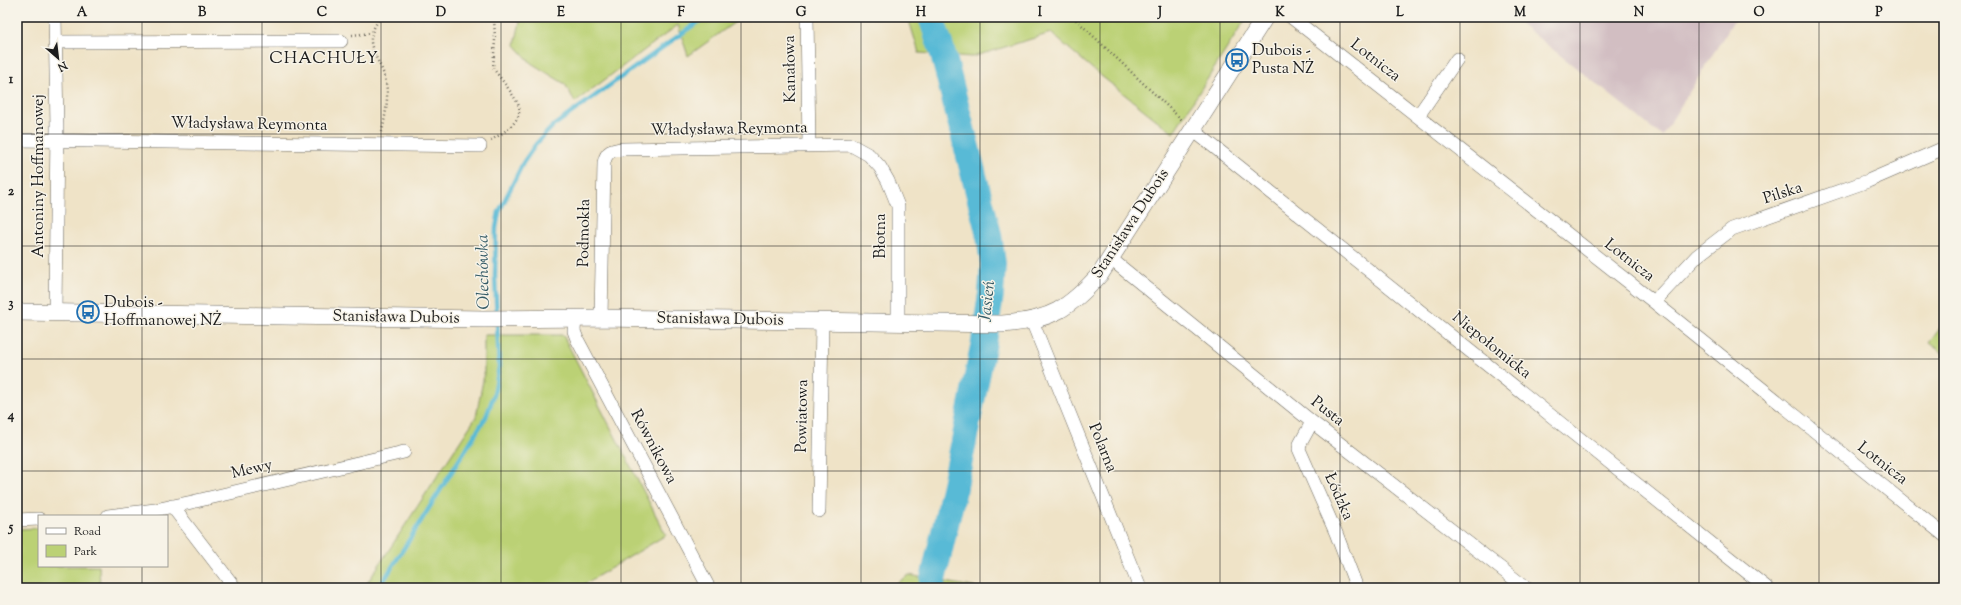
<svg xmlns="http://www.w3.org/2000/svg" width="1961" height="605" font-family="'Sorts Mill Goudy',serif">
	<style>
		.industrial { fill: #d2bec2 }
		.green { fill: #bbd175; stroke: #6c7648 }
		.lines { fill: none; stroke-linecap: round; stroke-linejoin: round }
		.stream { stroke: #58bad6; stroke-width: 4.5 }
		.river { stroke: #58bad6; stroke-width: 26 }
		.minor-casing { stroke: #666258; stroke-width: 14 }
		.tertiary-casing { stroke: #666258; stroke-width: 18 }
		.path { stroke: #666258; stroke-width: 2.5; stroke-dasharray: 1 3; stroke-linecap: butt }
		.minor { stroke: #fff; stroke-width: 13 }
		.tertiary { stroke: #fff; stroke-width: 17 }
		.grid { fill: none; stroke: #1c1c1c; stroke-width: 1; stroke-opacity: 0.55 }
		.labels { text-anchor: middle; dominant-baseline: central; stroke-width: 3; stroke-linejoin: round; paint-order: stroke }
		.poi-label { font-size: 16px; fill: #1c1c1c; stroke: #f7f3e8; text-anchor: start }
		.street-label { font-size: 16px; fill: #1c1c1c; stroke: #f7f3e8 }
		.neighbourhood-label { font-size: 17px; letter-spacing: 1px; fill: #1c1c1c; stroke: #f7f3e8 }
		.water-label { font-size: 17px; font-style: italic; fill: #345b66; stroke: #f7f3e8 }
		.neatline { fill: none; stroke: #1c1c1c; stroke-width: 1.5 }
		.grid-label { font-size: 13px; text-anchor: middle; font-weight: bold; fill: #1c1c1c }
	</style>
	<rect width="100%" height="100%" fill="#f7f3e8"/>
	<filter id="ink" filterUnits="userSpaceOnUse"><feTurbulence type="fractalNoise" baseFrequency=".025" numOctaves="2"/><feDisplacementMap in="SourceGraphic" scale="8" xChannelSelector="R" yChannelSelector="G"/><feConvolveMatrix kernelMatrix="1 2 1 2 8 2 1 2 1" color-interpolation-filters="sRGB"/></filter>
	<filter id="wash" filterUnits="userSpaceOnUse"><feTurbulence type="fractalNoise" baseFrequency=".012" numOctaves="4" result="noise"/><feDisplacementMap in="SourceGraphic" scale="16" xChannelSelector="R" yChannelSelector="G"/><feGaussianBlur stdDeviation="0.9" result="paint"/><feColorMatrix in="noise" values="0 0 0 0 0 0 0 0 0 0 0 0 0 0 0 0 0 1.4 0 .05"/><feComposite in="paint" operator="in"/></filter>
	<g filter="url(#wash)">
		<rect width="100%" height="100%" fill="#efe3c7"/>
		<path class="industrial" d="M1512 17H1736L1662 136Z"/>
		<path class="green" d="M521 17H742L688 56 678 25 575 102 565 84 531 63 515 45Z
			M908 17H1247L1173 133 1095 71 1051 33 972 57 919 53Z
			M1944 323V354L1929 343Z
			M484 335H563L666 535 578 588H364L476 417 484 375Z
			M39 528V566H99L100 588H17V529Z
			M909 575 978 588H890Z"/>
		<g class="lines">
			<path class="stream" d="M379 588 486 417 494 395 499 367 495 276 496 228 499 212 523 163 536 144 553 126 705 17"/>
			<path class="river" d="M931 588 955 485 984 342 991 294 993 264 989 235 942 50 931 17"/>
		</g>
	</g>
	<g filter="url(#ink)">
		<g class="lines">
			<g class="minor-casing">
				<path id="minor" d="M55 17 57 127 55 312
					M807 17 809 145
					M1291 17 1654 302 1944 535
					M55 42 341 41
					M1418 116 1457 59
					M1193 130 1767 588
					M17 140 480 146
					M1111 259 1312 422 1526 588
					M1654 302 1697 256 1732 229 1868 181 1944 148
					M601 318 604 163C606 151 612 150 623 149L851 145 869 155 880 167 888 181 898 206V322
					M575 319 574 331 577 339 709 588
					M1032 321 1140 588
					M1312 422 1300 444 1299 449 1336 533 1357 588
					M172 506 235 588
					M819 511 822 321
					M108 516 155 510 192 502 404 452
					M17 520 39 519"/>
			</g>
			<g class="tertiary-casing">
				<path id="tertiary" d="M17 312 484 319 601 318 1002 324C1050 321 1069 309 1101 273L1265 17"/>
			</g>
			<path class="path" d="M381 17C358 46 381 55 386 83 389 99 385 116 382 132
				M1073 17 1182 120
				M352 35 371 33
				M491 140C502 134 522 122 519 107 518 100 498 75 493 68L495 40 494 17"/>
			<use href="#minor" class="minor"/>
			<use href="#tertiary" class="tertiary"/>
		</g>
	</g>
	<path class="grid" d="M142 17V516M262 17V588M381 17V588M501 17V588M621 17V588M741 17V588M861 17V588M980 17V588M1100 17V588M1220 17V588M1340 17V588M1460 17V588M1580 17V588M1699 17V588M1819 17V588M17 134H1944M17 246H1944M17 359H1944M17 471H1944M142 566V588"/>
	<defs>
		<g id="bus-ring" transform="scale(1.15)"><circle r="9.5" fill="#f7f3e8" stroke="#1f6fb2" stroke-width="1.5"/><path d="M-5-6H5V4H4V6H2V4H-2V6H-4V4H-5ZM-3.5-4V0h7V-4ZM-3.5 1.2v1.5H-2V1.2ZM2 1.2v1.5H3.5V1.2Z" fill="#1f6fb2"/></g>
	</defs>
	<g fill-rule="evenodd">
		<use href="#bus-ring" x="1237" y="60"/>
		<use href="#bus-ring" x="88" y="312"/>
	</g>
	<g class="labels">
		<g class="poi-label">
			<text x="1252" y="51">Dubois -<tspan x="1252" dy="18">Pusta NŻ</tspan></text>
			<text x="104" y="303">Dubois -<tspan x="104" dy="18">Hoffmanowej NŻ</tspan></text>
		</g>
		<g class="street-label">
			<text transform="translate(1375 61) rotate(38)">Lotnicza</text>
			<text transform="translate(791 69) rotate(-91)">Kanałowa</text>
			<text transform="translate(249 125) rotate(1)">Władysława Reymonta</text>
			<text transform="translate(729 130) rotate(-1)">Władysława Reymonta</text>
			<text transform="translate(39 176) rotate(-90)">Antoniny Hoffmanowej</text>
			<text transform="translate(1783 194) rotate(-18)">Pilska</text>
			<text transform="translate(1131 224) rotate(-57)">Stanisława Dubois</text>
			<text transform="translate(585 233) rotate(-89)">Podmokła</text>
			<text transform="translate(881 236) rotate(-90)">Błotna</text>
			<text transform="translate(1629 261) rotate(38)">Lotnicza</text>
			<text transform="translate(396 318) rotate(1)">Stanisława Dubois</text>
			<text transform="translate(720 320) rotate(1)">Stanisława Dubois</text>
			<text transform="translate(1491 346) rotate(39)">Niepołomicka</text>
			<text transform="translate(1327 412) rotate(38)">Pusta</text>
			<text transform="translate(803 416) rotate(-89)">Powiatowa</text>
			<text transform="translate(653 447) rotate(62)">Równikowa</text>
			<text transform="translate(1102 448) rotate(68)">Polarna</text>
			<text transform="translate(1882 464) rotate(38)">Lotnicza</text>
			<text transform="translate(252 470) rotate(-13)">Mewy</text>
			<text transform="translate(1338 497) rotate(66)">Łódzka</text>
		</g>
		<g class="neighbourhood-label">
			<text x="324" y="59">CHACHUŁY</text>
		</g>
		<g class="water-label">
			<text transform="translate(484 272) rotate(-91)">Olechówka</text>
			<text transform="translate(988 301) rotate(-84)">Jasień</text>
		</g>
	</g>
	<rect width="1961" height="605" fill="none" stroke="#f7f3e8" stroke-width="44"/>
	<rect x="38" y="515" width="130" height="52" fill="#f7f3e8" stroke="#9f9d96"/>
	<rect x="46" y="528" width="20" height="6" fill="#ffffff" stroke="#9f9d96"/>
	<text x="74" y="535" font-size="12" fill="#1c1c1c">Road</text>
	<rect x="46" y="545" width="20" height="12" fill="#bbd175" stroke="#9f9d96"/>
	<text x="74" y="555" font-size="12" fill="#1c1c1c">Park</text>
	<g transform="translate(58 58) rotate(152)" stroke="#f7f3e8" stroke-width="3" paint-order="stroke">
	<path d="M0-3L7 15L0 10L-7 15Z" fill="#1c1c1c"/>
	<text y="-6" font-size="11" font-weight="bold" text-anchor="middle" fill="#1c1c1c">N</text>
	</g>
	<rect x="22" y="22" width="1917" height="561" class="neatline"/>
	<g class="grid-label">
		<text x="82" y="16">A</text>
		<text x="202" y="16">B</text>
		<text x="322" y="16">C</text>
		<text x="441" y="16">D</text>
		<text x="561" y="16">E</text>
		<text x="681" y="16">F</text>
		<text x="801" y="16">G</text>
		<text x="921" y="16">H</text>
		<text x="1040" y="16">I</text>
		<text x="1160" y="16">J</text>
		<text x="1280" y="16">K</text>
		<text x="1400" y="16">L</text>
		<text x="1520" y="16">M</text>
		<text x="1639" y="16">N</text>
		<text x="1759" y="16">O</text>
		<text x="1879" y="16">P</text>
		<text x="11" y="83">1</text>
		<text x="11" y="195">2</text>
		<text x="11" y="307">3</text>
		<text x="11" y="419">4</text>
		<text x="11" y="531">5</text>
	</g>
</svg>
